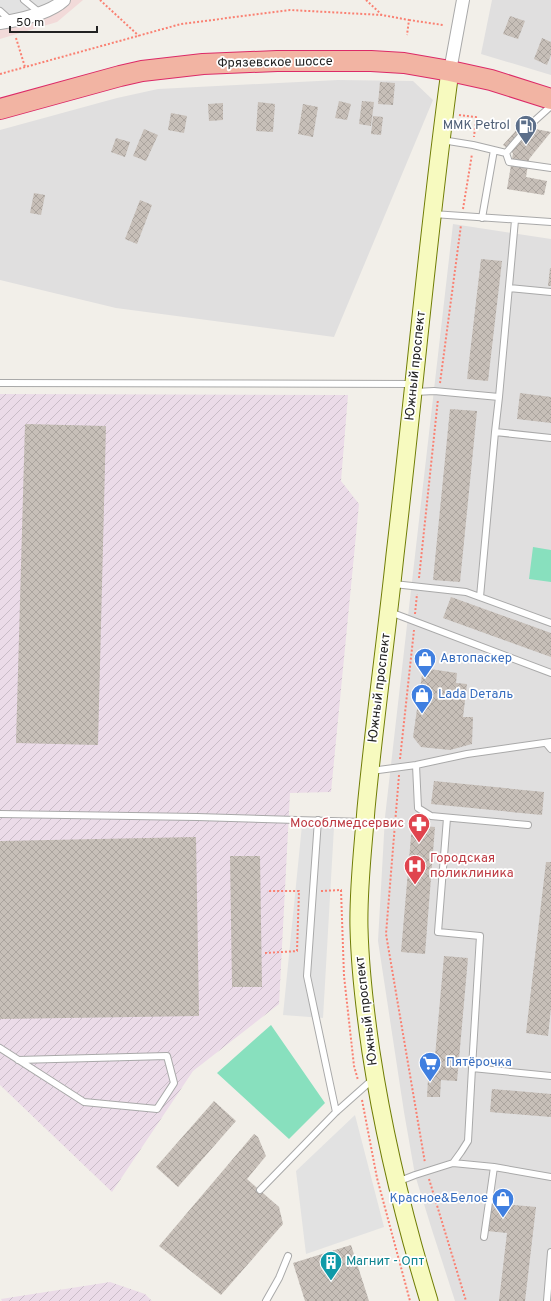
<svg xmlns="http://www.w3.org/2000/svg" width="551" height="1301" font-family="Overpass,sans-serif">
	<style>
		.residential { fill: #e0dfdf }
		.commercial { fill: #f2dad9 }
		.industrial { fill: url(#industrial-furrows) }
		.pitch { fill: #88e0be }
		.parking { fill: #e2e2e2 }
		.building { fill: url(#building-cross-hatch) }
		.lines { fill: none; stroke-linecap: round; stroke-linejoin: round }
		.service-casing { stroke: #a9a9a9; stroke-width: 8 }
		.minor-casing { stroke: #a9a9a9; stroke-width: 14 }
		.secondary-casing { stroke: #707d05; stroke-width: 19 }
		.trunk-casing { stroke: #dc2a67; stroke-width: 22 }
		.path { stroke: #fa8072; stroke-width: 2; stroke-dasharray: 2 2; stroke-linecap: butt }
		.service { stroke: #fff; stroke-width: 6 }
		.minor { stroke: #fff; stroke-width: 12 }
		.secondary { stroke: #f7fabf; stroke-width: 17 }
		.trunk { stroke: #f2b4a3; stroke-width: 20 }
		.labels { text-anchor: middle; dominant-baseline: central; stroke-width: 3.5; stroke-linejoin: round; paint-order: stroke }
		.street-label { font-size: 13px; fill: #222; stroke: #fff }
		.service-label { font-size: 13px; fill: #4e5e75; stroke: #fff; text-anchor: end }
		.shop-label { font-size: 13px; fill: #366cbe; stroke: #fff; text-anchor: start }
		.health-label { font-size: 13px; fill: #be3a42; stroke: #fff; text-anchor: end }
		.culture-label { font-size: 13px; fill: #0d838f; stroke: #fff; text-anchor: start }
	</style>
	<defs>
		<pattern id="industrial-furrows" width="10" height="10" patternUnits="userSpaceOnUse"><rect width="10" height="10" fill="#ebdbe8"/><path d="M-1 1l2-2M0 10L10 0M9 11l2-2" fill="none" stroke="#c9bcc7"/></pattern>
		<pattern id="building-cross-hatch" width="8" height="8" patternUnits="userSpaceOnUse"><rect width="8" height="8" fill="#c7bfb8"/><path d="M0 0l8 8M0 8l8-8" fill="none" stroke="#aba49e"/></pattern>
	</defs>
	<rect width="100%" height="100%" fill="#f2efe9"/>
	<path class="residential" d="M492 0H551V75L481 54Z
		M338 80 413 81 433 100 334 337 116 308 0 280V130L117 98 158 89Z
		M453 224 551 239V1301H455L432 1230 415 1175 404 1112 378 941 385 817Z"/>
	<path class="commercial" d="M0 0H83L57 22 0 39Z"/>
	<path class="industrial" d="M0 394 348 395 341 481 359 504 331 792 290 793 279 1004 193 1071 112 1192 0 1085Z
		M110 1282 145 1294 152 1301H2L1 1299Z"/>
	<path class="pitch" d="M533 547 551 550V582L529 579Z
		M271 1025 325 1103 289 1139 217 1073Z"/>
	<path class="parking" d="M0 0H64L11 21 0 11Z
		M302 825 334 827 323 1018 283 1015Z
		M355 1115 384 1227 306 1254 296 1171Z"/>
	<path class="building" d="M510 16 525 21 518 39 503 34Z
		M542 38 551 42V55L547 65 534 59Z
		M380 82 395 83 393 105 378 104Z
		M339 101 351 104 347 120 335 118Z
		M362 101 374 102 371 126 359 124Z
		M258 102 275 104 273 132 256 131Z
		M223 103V120L209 121 208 104Z
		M303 104 318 107 313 137 298 134Z
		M171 113 187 116 184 133 168 130Z
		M373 116 383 117 381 135 371 134Z
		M520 126 551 132 529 159 526 177 547 181 544 195 507 189 513 153 503 145Z
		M144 129 158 135 146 161 133 156Z
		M116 138 130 142 125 157 111 152Z
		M34 193 45 195 41 215 30 213Z
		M140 200 152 205 137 244 125 239Z
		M481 259 502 261 488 381 467 379Z
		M550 268H551V286H548Z
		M520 393 551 397V423L517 419Z
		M450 409 477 411 460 582 433 580Z
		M25 424 106 426 98 745 16 743Z
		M451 597 551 633V657L443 618Z
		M423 668 457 673 456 683 467 684 463 717H473L472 744 450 750 421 747 413 737Z
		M434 781 544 792 542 815 431 804Z
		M412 825 435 827 425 954 401 952Z
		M196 837 199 1016 0 1019V841Z
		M230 856H260L262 987H232Z
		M546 862H551V1008L548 1036 526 1033Z
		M444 956 468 958 457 1081 441 1080 440 1097H427L428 1079H433Z
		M492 1089 551 1094V1117L490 1112Z
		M214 1101 236 1121 178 1187 156 1167Z
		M254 1134 258 1137 266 1156 247 1179 279 1207 283 1224 221 1295 159 1246Z
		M489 1203 536 1207 525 1301H499L507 1233 487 1231Z
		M351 1245 369 1301H305L293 1263Z"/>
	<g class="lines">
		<g class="service-casing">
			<path id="service" d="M24 0 40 13
				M0 11 11 21
				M442 140 473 145 506 153 531 124 551 106
				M506 153 509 162 551 168
				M433 214 551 222
				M482 218 494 150
				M509 288 551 292
				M0 383 413 384
				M415 392 434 391 499 397 495 432 551 438
				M499 397 515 220
				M394 584 466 592 551 623
				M480 597 495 432
				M390 612 551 673
				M546 743 551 749
				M416 765 418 808 431 816 528 825
				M371 771 416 765 467 754 551 742
				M0 814 197 817 364 822
				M447 818 438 932 480 936 472 1068
				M318 820 307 976 336 1112
				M0 1048 84 1102 157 1109 174 1083 167 1056 18 1060
				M453 1163 494 1167 484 1237
				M494 1167 551 1177
				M397 1182 415 1175 453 1163 461 1152 468 1141 472 1068 551 1076
				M260 1190 336 1112 372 1080
				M266 1301 279 1278 288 1256
				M547 1301 551 1252"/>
		</g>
		<g class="minor-casing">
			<path id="minor" d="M0 23C19 20 50 13 64 0
				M450 71 463 0"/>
		</g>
		<g class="secondary-casing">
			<path id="secondary" d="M429 1301C404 1219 384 1137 371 1052 365 1011 360 969 359 928 358 888 363 849 366 809 374 725 386 640 395 555 414 394 428 232 450 71"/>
		</g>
		<g class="trunk-casing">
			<path id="trunk" d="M0 109 120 76 142 71 203 64 277 61H371L404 63 450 71 491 80 551 99"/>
		</g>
		<path class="path" d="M100 0 139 36
			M366 0 381 14
			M409 20 443 25
			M16 38 25 67
			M0 74 181 24 290 10 382 15 409 20 407 35
			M459 115 476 117 474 137
			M463 209 472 154
			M440 383 461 225
			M419 578 438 399
			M415 614 417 594
			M400 759 414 630
			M399 775 386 934 425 1163
			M321 891 341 890 344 976 354 1066 358 1080
			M265 953 297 951 299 891H267
			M362 1100 377 1178 410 1301
			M429 1179 466 1301"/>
		<use href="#service" class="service"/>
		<use href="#minor" class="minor"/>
		<use href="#secondary" class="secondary"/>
		<use href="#trunk" class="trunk"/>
	</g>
	<defs>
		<g id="fuel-pin" transform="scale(1.15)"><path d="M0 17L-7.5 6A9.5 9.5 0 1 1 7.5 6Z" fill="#5c6f8a" stroke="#fff"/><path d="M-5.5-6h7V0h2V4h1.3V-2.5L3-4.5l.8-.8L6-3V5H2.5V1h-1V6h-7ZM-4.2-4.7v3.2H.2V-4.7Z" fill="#fff"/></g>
		<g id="shop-pin" transform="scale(1.15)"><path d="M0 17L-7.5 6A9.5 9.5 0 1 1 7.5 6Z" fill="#3f7fe0" stroke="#fff"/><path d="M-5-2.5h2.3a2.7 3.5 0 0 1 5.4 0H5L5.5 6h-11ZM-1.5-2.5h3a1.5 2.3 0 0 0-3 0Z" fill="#fff"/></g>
		<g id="pharmacy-pin" transform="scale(1.15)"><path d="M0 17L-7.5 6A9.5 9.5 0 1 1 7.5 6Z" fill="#e0444e" stroke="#fff"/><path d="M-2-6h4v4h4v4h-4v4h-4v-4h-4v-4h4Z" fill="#fff"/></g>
		<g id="hospital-pin" transform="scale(1.15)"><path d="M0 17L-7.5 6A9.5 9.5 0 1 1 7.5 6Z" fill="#e0444e" stroke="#fff"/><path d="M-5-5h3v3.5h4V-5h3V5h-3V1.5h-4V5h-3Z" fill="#fff"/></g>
		<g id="supermarket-pin" transform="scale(1.15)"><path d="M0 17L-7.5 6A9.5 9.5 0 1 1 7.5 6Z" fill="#3f7fe0" stroke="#fff"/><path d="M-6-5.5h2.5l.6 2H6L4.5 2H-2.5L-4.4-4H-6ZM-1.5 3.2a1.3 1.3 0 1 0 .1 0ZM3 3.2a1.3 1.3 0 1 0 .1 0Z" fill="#fff"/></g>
		<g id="building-pin" transform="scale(1.15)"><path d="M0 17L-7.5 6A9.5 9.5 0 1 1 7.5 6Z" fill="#0f9aa8" stroke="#fff"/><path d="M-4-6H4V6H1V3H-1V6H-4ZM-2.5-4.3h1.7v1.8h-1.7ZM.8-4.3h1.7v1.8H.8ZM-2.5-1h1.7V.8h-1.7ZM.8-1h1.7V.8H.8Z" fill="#fff"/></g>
	</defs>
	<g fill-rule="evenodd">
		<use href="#fuel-pin" x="526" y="126"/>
		<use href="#shop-pin" x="425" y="659"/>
		<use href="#shop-pin" x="422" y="695"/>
		<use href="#pharmacy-pin" x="419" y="824"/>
		<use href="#hospital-pin" x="415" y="866"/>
		<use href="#supermarket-pin" x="430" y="1063"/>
		<use href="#shop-pin" x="503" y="1199"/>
		<use href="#building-pin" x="331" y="1262"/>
	</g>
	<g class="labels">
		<g class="street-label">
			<text transform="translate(275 63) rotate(-1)">Фрязевское шоссе</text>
			<text transform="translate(416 366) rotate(-84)">Южный проспект</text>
			<text transform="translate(380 688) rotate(-83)">Южный проспект</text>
			<text transform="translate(367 1011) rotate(-97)">Южный проспект</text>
		</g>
		<g class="service-label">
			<text x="510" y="126">MMK Petrol</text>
		</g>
		<g class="shop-label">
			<text x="440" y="659">Автопаскер</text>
			<text x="438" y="695">Lada Dеталь</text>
			<text x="446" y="1063">Пятёрочка</text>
			<text x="488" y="1199" text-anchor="end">Красное&amp;Белое</text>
		</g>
		<g class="health-label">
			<text x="404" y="824">Мособлмедсервис</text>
			<text x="430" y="859" text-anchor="start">Городская<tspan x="430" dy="15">поликлиника</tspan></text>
		</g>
		<g class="culture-label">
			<text x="346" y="1262">Магнит - Опт</text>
		</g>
	</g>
	<path d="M10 26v6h87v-6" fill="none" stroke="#222222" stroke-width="2"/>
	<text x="16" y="26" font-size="12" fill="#222222" stroke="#ffffff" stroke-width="3" paint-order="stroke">50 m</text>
</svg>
